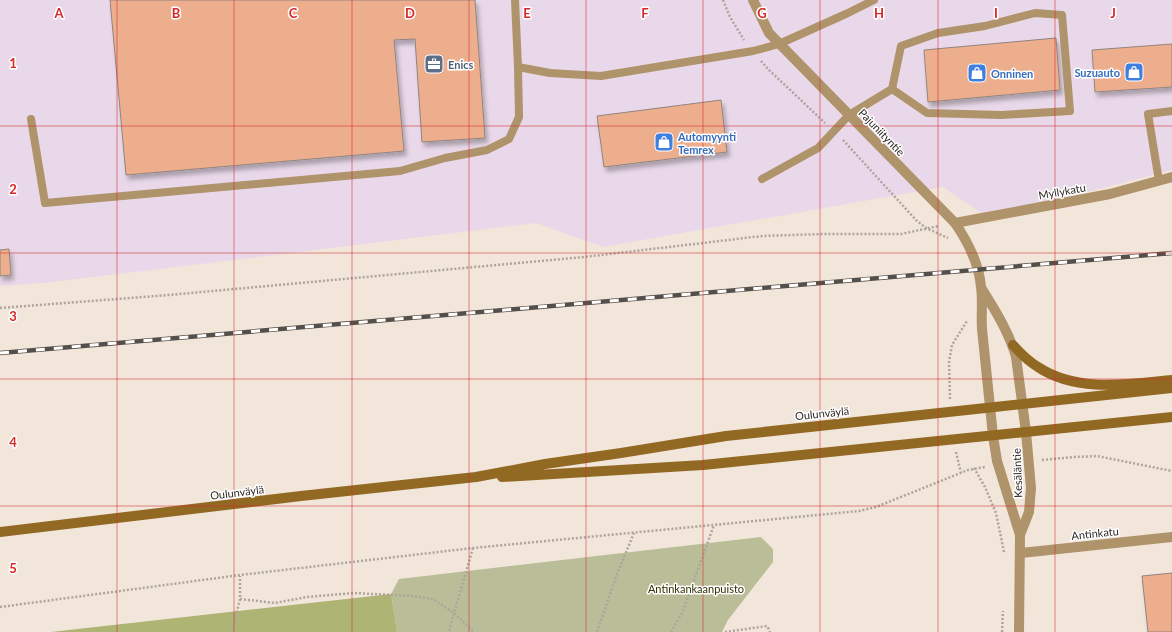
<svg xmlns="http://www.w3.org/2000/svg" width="1172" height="632" font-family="Lato,sans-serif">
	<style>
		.commercial { fill: #e9d8e9 }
		.green { fill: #babe98 }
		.forest { fill: #aeb473 }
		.building { fill: #edae8e; stroke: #92847d; filter: url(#shadow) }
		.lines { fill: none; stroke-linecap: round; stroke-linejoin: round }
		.path { stroke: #aea49c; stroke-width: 2.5; stroke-dasharray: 2 2; stroke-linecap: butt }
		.service { stroke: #af936a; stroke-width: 8 }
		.minor { stroke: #af936a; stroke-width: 10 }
		.tertiary { stroke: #af936a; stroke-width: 10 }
		.secondary { stroke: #926923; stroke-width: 10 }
		.rail-casing { stroke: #554f4a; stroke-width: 4.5 }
		.rail { stroke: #fff; stroke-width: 3; stroke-dasharray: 9; stroke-linecap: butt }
		.grid { fill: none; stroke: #d62828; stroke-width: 1; stroke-opacity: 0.55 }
		.labels { text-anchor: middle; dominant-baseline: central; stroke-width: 3; stroke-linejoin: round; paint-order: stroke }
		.service-label { font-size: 11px; font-weight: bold; fill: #4e5e75; stroke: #fff; text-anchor: start }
		.shop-label { font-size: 11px; font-weight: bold; fill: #366cbe; stroke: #fff; text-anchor: start }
		.street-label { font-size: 11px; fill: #2c2824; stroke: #fff }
		.park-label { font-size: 11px; fill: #2f3100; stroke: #fff }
		.grid-label { font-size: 13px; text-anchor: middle; font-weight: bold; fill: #d62828; stroke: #fff; stroke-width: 3; stroke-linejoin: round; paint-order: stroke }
	</style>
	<defs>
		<filter id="shadow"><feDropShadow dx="2.5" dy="4.5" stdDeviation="2" flood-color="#0004"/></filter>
	</defs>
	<rect width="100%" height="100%" fill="#f2e6db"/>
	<path class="commercial" d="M0 0H1172V170L1034 206 983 214 943 187 603 247 536 223 44 283 0 286Z"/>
	<path class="green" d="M761 537 773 549V562L728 620 722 632H397L391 594 399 579Z"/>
	<path class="forest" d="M391 594 397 632H51Z"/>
	<path class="building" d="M110 0H475L485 138 422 142 415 39 394 40 404 151 126 175Z
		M1056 38 1060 90 928 102 924 50Z
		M1172 44V87L1095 92 1092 50Z
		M721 100 727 152 604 167 597 116Z
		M9 249 11 275 0 276V250Z
		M1172 573V632H1148L1142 576Z"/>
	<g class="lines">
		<path class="path" d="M723 0 730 17 744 40
			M761 61 769 70 825 123
			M843 140 916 220 926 228 948 238
			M0 308 169 295 584 257 762 236 823 234H901L939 226
			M950 399 949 362 952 345 967 321
			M956 452 961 473
			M1042 460 1074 457 1097 456 1172 471
			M974 468 985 487 996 513 1004 552
			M473 548 454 613 474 632
			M240 599 275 603 307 597 354 593 412 596 433 599 454 613 449 632
			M0 607 240 575 473 548 859 511 876 507 968 470 985 467
			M232 632 240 599V576
			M597 632 617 574 634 533
			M671 632 683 611 714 525
			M725 632 767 626 770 632
			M1002 632 1003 611"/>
		<path class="service" d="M515 0 518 67 550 73 601 76 753 51 779 44 848 13 874 0
			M31 119 45 203 400 171 445 158 487 150 509 139 519 117 518 67
			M762 179 818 148 849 115 892 89 927 113 1001 115 1070 111 1062 15 1035 13 985 26 938 33 901 46 892 89
			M1159 181 1148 114 1172 111"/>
		<path class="minor" d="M955 223 1110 194 1172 177
			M993 436 997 461 1020 535 1019 632
			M1020 535 1029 512 1031 488 1026 432
			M1021 553 1172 537"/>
		<path class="tertiary" d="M753 0 769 33 955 223C968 242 979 263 981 287 983 301 981 315 982 329 986 365 989 400 993 436
			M982 289C995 310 1009 332 1016 357L1026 432"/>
		<path class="secondary" d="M1013 345C1020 353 1028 361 1038 367 1077 393 1128 384 1172 380
			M502 477 703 465 1172 417
			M0 532 301 496 476 477 545 464 621 453 726 436 1172 388"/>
		<g class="rail-casing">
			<path id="rail" d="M0 353 1172 253"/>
		</g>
		<use href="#rail" class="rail"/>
	</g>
	<path class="grid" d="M117 0V632M234 0V632M352 0V632M469 0V632M586 0V632M703 0V632M820 0V632M938 0V632M1055 0V632M0 126H1172M0 253H1172M0 379H1172M0 506H1172"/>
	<defs>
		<g id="office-square" transform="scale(1)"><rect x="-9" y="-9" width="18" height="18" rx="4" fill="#5c6f8a" stroke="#fff"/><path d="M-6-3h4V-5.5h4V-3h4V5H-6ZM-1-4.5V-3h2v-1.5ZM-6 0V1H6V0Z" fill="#fff"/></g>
		<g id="shop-square" transform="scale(1)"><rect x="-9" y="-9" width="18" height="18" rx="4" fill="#3f7fe0" stroke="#fff"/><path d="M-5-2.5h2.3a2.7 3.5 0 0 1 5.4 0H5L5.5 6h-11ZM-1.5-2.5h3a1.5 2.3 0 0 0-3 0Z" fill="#fff"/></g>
	</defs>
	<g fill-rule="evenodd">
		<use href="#office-square" x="434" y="64"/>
		<use href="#shop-square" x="1134" y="72"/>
		<use href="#shop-square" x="977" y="73"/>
		<use href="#shop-square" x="664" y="142"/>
	</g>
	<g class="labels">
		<g class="service-label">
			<text x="448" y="64">Enics</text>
		</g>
		<g class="shop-label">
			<text x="1120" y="72" text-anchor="end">Suzuauto</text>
			<text x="991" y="73">Onninen</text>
			<text x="678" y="136">Automyynti<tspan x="678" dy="13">Temrex</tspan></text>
		</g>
		<g class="street-label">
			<text transform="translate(882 132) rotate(46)">Pajuniityntie</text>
			<text transform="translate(1062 191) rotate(-10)">Myllykatu</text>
			<text transform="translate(822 413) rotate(-6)">Oulunväylä</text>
			<text transform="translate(1017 473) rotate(-92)">Kesäläntie</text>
			<text transform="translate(237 492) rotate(-7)">Oulunväylä</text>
			<text transform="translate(1095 533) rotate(-6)">Antinkatu</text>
		</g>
		<g class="park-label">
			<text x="696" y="588">Antinkankaanpuisto</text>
		</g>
	</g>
	<g class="grid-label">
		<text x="59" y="18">A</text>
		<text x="176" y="18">B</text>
		<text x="293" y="18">C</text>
		<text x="410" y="18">D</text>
		<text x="527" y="18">E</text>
		<text x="645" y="18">F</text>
		<text x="762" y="18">G</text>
		<text x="879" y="18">H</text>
		<text x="996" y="18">I</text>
		<text x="1113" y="18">J</text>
		<text x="13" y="68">1</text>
		<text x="13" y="194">2</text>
		<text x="13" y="321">3</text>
		<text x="13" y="447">4</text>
		<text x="13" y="573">5</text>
	</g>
</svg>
